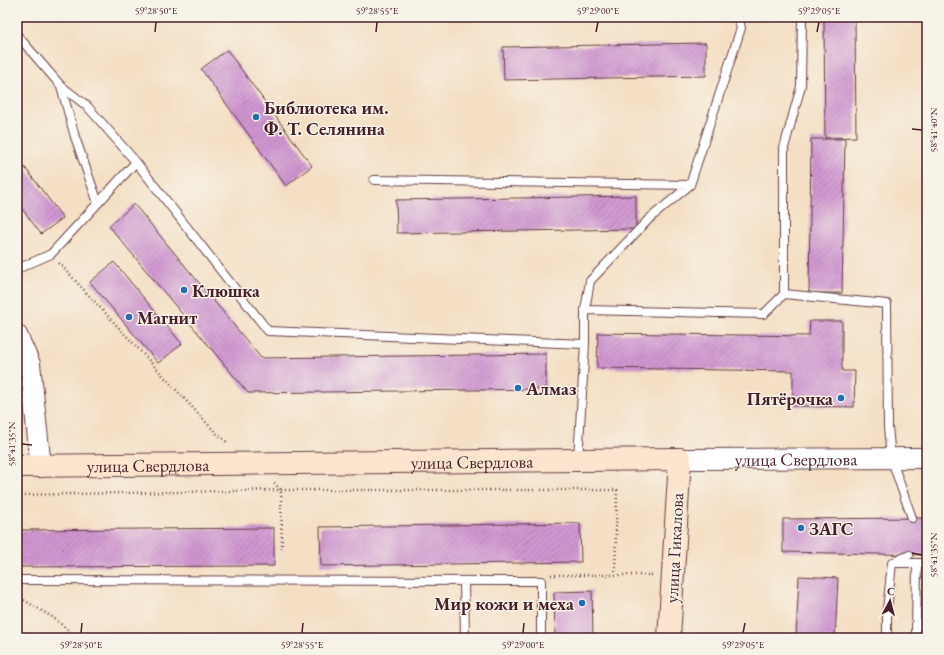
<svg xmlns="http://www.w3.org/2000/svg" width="944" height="655" font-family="'EB Garamond',serif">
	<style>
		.building { fill: url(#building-hatch) }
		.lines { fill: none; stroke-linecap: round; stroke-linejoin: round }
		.service-casing { stroke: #643c42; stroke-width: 10 }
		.tertiary-casing { stroke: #643c42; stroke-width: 22 }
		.secondary-casing { stroke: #643c42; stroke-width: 24 }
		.path { stroke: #643c42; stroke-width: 2.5; stroke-dasharray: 1 3; stroke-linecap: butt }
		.service { stroke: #fff; stroke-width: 8 }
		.tertiary { stroke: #fff; stroke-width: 20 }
		.secondary { stroke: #fce5cf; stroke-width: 22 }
		.ticks { fill: none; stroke: #4a1f2b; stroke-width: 1.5 }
		.poi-dot { fill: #1f6fb2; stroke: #f7f3e8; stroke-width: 1.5 }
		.labels { text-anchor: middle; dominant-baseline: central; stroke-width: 3; stroke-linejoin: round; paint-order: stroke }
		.poi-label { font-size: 18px; font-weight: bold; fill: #4a1f2b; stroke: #f7f3e8; text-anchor: start }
		.street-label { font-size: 18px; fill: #4a1f2b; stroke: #f7f3e8 }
		.neatline { fill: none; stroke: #4a1f2b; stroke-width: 1.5 }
		.ticks-label { font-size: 10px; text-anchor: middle; fill: #4a1f2b }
	</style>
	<defs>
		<pattern id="building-hatch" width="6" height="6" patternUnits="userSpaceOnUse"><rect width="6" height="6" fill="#d096d1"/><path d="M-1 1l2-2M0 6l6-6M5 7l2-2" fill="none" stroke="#ab7aaa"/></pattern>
	</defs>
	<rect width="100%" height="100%" fill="#f7f3e8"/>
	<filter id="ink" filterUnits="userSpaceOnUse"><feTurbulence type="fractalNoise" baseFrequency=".025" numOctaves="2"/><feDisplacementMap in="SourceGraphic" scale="8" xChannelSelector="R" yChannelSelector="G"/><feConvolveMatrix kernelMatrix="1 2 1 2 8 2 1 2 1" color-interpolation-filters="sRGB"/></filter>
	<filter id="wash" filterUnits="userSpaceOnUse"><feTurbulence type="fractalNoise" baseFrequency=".012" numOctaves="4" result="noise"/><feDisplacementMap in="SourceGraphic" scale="16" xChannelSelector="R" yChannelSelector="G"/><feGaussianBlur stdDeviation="0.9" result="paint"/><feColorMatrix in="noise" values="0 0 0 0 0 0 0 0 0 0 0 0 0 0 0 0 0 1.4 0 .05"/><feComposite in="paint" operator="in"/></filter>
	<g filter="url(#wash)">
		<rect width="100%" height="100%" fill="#f4dfc4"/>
		<g id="blocks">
			<path class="building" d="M824 17H855L856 137 825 138Z
				M706 43V76L504 80 503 47Z
				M227 50 312 166 286 186 201 69Z
				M811 139H845L842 293H809Z
				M17 157 63 218 41 234 17 202Z
				M636 196V229L397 233 396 200Z
				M134 204 261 358 546 354V389L248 393 109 226Z
				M114 262 182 344 158 363 90 282Z
				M810 321H842V371H855L854 407 793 406V371L597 368 598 333 809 336Z
				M927 518V555L783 552V519Z
				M580 523 581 562 321 566 320 527Z
				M274 528V566L17 567V530Z
				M799 576 838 578 835 638H796Z
				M592 591 593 638H555L554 592Z"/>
		</g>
	</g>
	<g filter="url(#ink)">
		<use href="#blocks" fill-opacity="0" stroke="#643c42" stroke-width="1"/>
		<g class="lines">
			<g class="service-casing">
				<path id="service" d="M17 35 61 86 75 137 98 203
					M61 86 87 106 136 162
					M374 180 690 185 741 28 738 17
					M17 269 51 254 136 162 268 331 585 344 578 459
					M784 294V148L801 86 802 17
					M585 310 590 281 649 219 690 185
					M585 344V310L764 314 784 294 887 304 888 427 891 458 912 518
					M909 555 892 563H927
					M20 580 541 581V638
					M464 581 465 638
					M887 638V610L892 563
					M916 638 917 563"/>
			</g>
			<g class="tertiary-casing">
				<g id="tertiary">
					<path d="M17 335 30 364 41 467"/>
					<path id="s1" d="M680 459 927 458"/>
				</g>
			</g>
			<g class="secondary-casing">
				<g id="secondary">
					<path id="s2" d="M17 466 680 459 669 638"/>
				</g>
			</g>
			<path class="path" d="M59 263 216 433 228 443
				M274 483 281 490 282 550
				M17 495 281 490H617L615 574
				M551 575H652V577
				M17 596 54 618 77 638"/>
			<use href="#service" class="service"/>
			<use href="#tertiary" class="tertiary"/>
			<use href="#secondary" class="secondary"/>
		</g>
	</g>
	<path class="ticks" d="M155 32 156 22M376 32 377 22M596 32 598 22M817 32 819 22M912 129 922 130M22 444 32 445M912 553 922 555M81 633 82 623M302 633 303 623M523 633 524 623M743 633 745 623"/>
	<g class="poi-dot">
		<circle cx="256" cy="117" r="4"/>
		<circle cx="184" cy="290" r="4"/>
		<circle cx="129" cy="317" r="4"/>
		<circle cx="518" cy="388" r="4"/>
		<circle cx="841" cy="398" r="4"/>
		<circle cx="801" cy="528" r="4"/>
		<circle cx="582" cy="603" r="4"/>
	</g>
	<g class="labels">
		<g class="poi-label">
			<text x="264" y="107">Библиотека им.<tspan x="264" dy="21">Ф. Т. Селянина</tspan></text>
			<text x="192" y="290">Клюшка</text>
			<text x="137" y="317">Магнит</text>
			<text x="526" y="388">Алмаз</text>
			<text x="833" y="398" text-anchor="end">Пятёрочка</text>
			<text x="809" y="528">ЗАГС</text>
			<text x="574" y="603" text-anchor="end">Мир кожи и меха</text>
		</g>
		<g class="street-label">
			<text stroke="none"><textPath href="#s1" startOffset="116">улица Свердлова</textPath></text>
			<text stroke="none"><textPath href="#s2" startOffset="455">улица Свердлова</textPath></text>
			<text stroke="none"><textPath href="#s2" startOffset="131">улица Свердлова</textPath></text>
			<text transform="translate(674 548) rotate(-87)">улица Гикалова</text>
		</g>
	</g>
	<rect width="944" height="655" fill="none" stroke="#f7f3e8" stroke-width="44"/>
	<g transform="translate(890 601) rotate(7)" stroke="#f7f3e8" stroke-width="3" paint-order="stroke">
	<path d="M0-3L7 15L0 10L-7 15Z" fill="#4a1f2b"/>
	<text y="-6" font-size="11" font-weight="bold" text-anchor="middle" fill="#4a1f2b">С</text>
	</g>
	<rect x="22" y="22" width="900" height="611" class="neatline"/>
	<g class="ticks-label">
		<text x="156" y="14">59°28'50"E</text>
		<text x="377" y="14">59°28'55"E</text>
		<text x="598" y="14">59°29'00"E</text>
		<text x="819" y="14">59°29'05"E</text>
		<text transform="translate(933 130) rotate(-90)" y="4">58°41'40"N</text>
		<text transform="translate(11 444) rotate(-90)" y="4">58°41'35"N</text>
		<text transform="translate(933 555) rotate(-90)" y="4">58°41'35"N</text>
		<text x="81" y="648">59°28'50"E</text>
		<text x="302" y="648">59°28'55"E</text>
		<text x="523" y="648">59°29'00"E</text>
		<text x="743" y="648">59°29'05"E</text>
	</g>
</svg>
